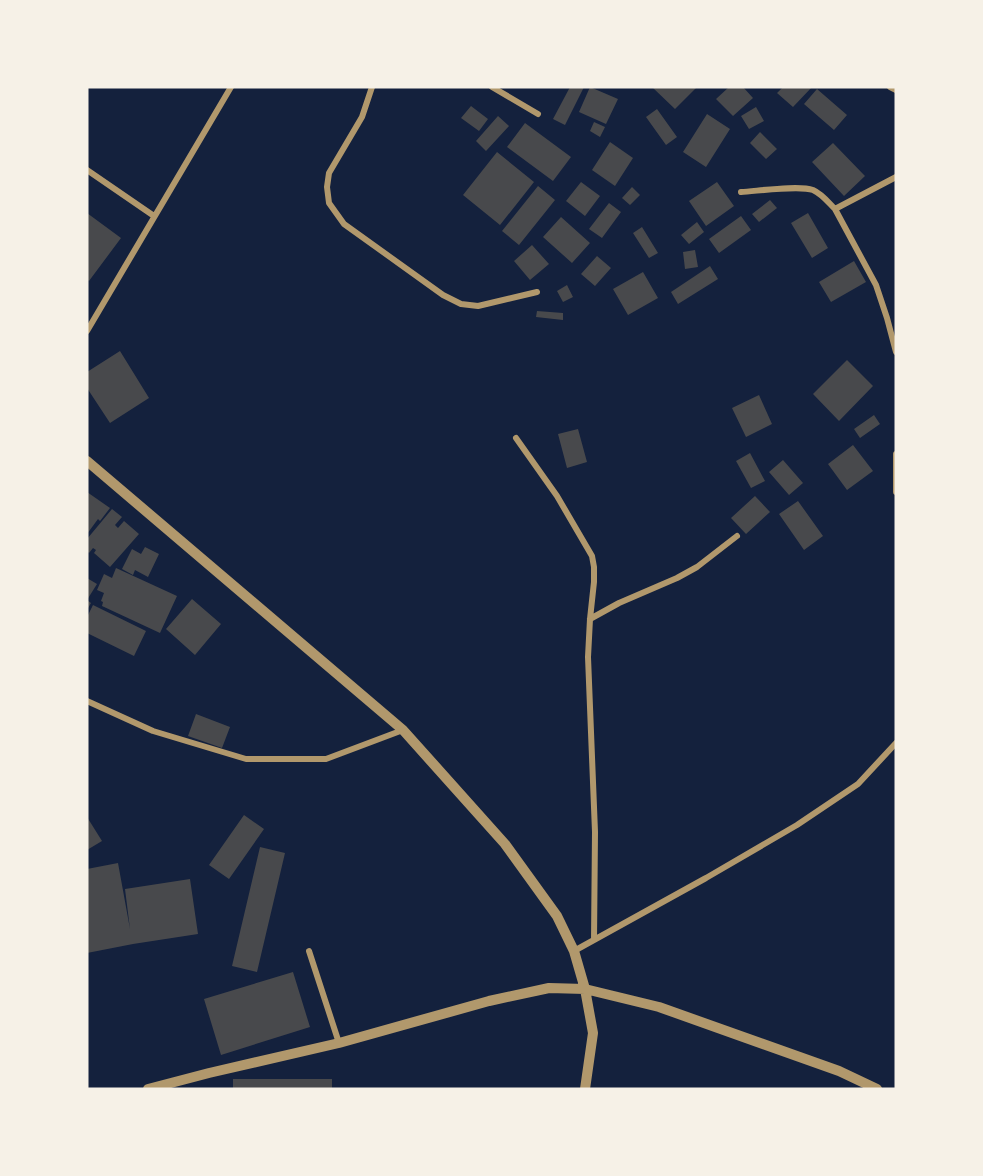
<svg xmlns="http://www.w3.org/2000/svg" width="983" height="1176" font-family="Roboto,sans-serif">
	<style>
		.building { fill: #48494c }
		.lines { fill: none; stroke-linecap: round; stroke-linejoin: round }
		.minor { stroke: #b1986c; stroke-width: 6 }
		.tertiary { stroke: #b1986c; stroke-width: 10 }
	</style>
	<rect width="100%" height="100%" fill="#14213d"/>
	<path class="building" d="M570 87H584L565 125 553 119Z
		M590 87 618 99 606 124 579 112Z
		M652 87H697L675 109Z
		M729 87H743L753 98 733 116 716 99Z
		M783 87H812L793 107 777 93Z
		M817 89 847 115 834 130 804 104Z
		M471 106 488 119 479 131 461 118Z
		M756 107 764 121 749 129 741 116Z
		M657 109 677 137 666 145 646 117Z
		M707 114 730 129 706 167 683 152Z
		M498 116 509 126 486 151 476 141Z
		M594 122 605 127 600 137 590 131Z
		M525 123 571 157 553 181 507 147Z
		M760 132 777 149 766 159 750 143Z
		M610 142 633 158 615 186 592 170Z
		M833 143 865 176 844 196 812 162Z
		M497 152 534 182 500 225 463 195Z
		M581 182 600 196 585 216 566 201Z
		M717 182 734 206 706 226 689 201Z
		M538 186 555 200 519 245 502 231Z
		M632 187 640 195 630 205 622 198Z
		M770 200 777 208 759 222 752 214Z
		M609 203 621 212 602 238 589 229Z
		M87 213 121 238 89 281 87 279Z
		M808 213 828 248 812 258 791 223Z
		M741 216 751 230 719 253 709 239Z
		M561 217 590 243 572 263 543 237Z
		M697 222 704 232 689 244 681 235Z
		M642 227 658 253 649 258 633 233Z
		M532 245 549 264 530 280 514 261Z
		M695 250 698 267 685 269 683 252Z
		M597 256 611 268 595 286 581 274Z
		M854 261 866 282 831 302 819 282Z
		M710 266 718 279 678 304 671 292Z
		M643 272 658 298 628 315 613 289Z
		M567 285 573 297 563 302 557 291Z
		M537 311 563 313V320L536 317Z
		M120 351 149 398 110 423 87 388V372Z
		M847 360 873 386 839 421 813 394Z
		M759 395 772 424 746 437 732 408Z
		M874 415 880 424 860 438 854 429Z
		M578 429 587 462 567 468 558 434Z
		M853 445 873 471 847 490 828 464Z
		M750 453 765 481 751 488 736 461Z
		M783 460 803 483 789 495 769 472Z
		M87 492 110 508 100 521 98 519 87 534Z
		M755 496 770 512 746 534 731 518Z
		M798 501 823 536 804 550 779 514Z
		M112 509 122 517 115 525 118 528 124 521 139 534 110 567 94 553 96 550 93 548 89 553 87 551V539Z
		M145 547 159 554 148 577 135 570 133 575 122 569 132 549 141 554Z
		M116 568 177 596 160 633 102 606 103 602 101 601 104 593 97 590 104 574 112 578Z
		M87 578 97 584 87 600 91 603 87 610Z
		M192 599 221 624 195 655 166 629Z
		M93 605 146 631 134 656 87 633V617Z
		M196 714 230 727 222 748 188 736Z
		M244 815 264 829 229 879 209 865Z
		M87 817 102 841 87 850Z
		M260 847 285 853 257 972 232 966Z
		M118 863 130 929 125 889 190 879 198 934 133 944 87 953V869Z
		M293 972 310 1027 221 1055 204 999Z
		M233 1079H332V1089H233Z"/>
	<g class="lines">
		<path class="minor" d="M372 87 362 117 329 173 327 187 329 203 344 224 443 295 461 304 478 306 537 292
			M492 87 538 114
			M890 87 896 90
			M87 170 154 216
			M741 192C758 191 799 185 813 190 822 194 828 202 835 209L876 285 887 318 896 352
			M835 209 896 177
			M87 331 231 87
			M516 438 557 496 592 556 594 567V582L590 619 588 657 595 832 594 940
			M896 454V492
			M590 619 619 603 677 578 697 567 737 536
			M87 701 153 731 246 759H326L403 730
			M309 951 339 1043
			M574 951 706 878 797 825 858 784 896 743"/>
		<path class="tertiary" d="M87 461 403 730 505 844 557 916 574 951 585 989 593 1033 585 1089
			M148 1089 209 1073 339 1043 489 1001 549 988 585 989 659 1007 839 1071 877 1089"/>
	</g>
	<rect width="983" height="1176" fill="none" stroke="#f6f1e7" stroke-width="177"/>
</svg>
